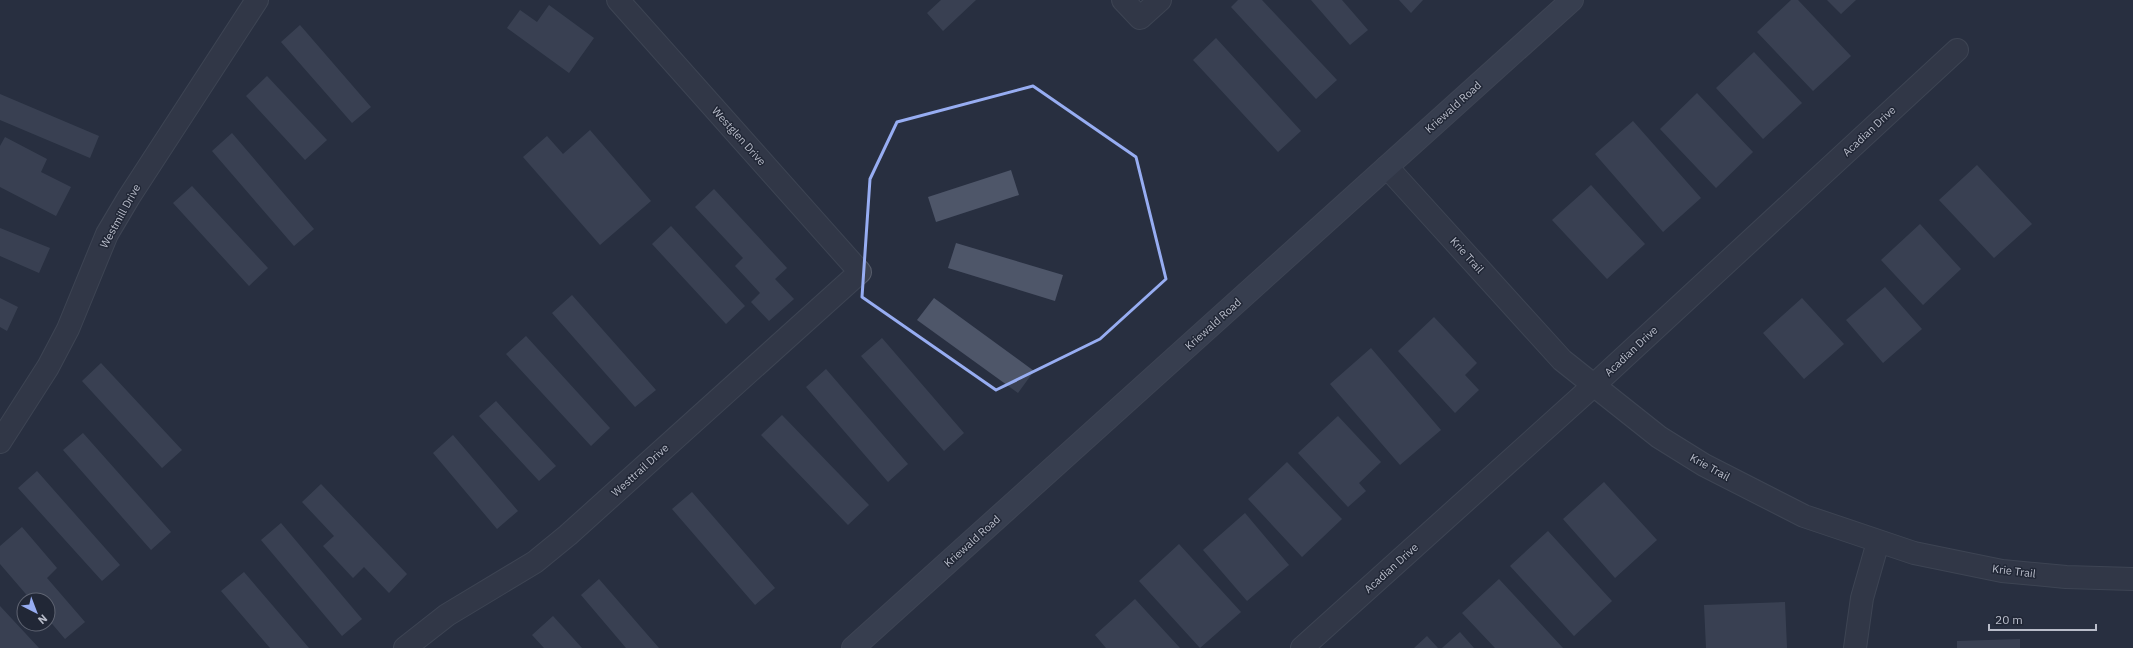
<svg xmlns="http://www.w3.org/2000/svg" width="2133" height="648" font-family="'IBM Plex Sans',sans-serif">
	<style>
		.building { fill: #4e5669 }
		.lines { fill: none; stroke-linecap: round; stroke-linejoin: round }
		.street-casing { stroke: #575d6b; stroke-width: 24 }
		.secondary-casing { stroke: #575d6b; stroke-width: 24 }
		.street { stroke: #3c4250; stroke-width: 22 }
		.secondary { stroke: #4a5063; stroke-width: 22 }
		.marked { fill: none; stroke: #97adf2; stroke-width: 3; stroke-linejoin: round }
		.labels { text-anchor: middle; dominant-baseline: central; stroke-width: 3; stroke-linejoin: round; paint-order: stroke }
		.street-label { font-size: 11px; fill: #b9bdca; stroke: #212736 }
	</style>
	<rect width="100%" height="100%" fill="#282f40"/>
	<path class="building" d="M941 0H976L943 31 927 13Z
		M1238 0H1262L1337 80 1316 99 1231 7Z
		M1311 0H1342L1368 30 1350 45Z
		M1399 0H1423L1411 13Z
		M1791 0H1798L1851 56 1813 91 1757 32Z
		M1827 0H1856L1841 14Z
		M549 5 594 38 569 73 507 28 520 10 537 22Z
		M300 25 371 107 352 123 281 42Z
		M1216 38 1301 131 1278 152 1193 60Z
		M1754 52 1802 103 1763 139 1716 88Z
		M267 76 327 140 305 160 246 96Z
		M1697 93 1753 152 1716 188 1660 129Z
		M0 94 99 136 90 158 0 120Z
		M1633 121 1701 198 1663 232 1595 154Z
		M590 130 651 201 600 245 523 157 547 136 563 154Z
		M232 133 314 229 294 246 212 151Z
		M5 137 47 159 41 172 71 187 56 216 0 187V146Z
		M1977 165 2032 224 1994 258 1939 200Z
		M1011 170 1019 195 936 222 928 197Z
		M1591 185 1645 244 1607 279 1552 220Z
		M192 186 268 268 249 286 173 203Z
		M714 189 787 268 775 279 794 299 769 321 751 302 760 293 735 266 743 258 695 207Z
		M1920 224 1961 269 1923 305 1881 260Z
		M671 226 745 306 726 324 652 244Z
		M0 228 50 248 39 273 0 256Z
		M956 243 1063 275 1055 301 948 268Z
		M1885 287 1922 329 1883 363 1846 320Z
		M572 295 656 390 635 407 552 313Z
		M0 298 18 307 7 331 0 327Z
		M934 298 1034 371 1018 393 917 320Z
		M1802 298 1844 344 1804 379 1763 333Z
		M1434 317 1477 363 1465 375 1479 390 1455 413 1398 351Z
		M526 336 610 428 591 446 506 354Z
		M882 338 964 433 944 451 861 356Z
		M1371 348 1441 430 1400 465 1330 384Z
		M101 363 182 450 162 468 82 381Z
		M826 369 908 464 888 482 806 387Z
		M496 401 556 466 539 481 479 416Z
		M782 415 869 505 848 525 761 435Z
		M1338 416 1381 462 1359 483 1366 491 1348 507 1298 453Z
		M83 433 171 532 151 550 63 450Z
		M453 435 518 511 497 529 433 453Z
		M1287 462 1342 519 1302 557 1248 499Z
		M37 471 120 565 102 581 18 488Z
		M1604 482 1657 540 1615 578 1563 519Z
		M321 484 407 574 389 593 364 567 353 578 323 546 334 536 302 502Z
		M692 492 775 588 755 605 672 509Z
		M1245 513 1289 565 1247 601 1203 550Z
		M281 523 362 619 342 636 261 540Z
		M22 527 57 568 47 578 85 622 65 639 48 619V600H31L0 564V546Z
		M1548 531 1612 601 1574 636 1510 566Z
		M1179 544 1241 612 1200 648 1139 581Z
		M244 572 309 648H270L221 591Z
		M599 579 659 648H626L581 595Z
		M1499 579 1563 648H1495L1462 613Z
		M1135 599 1180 648H1106L1095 635Z
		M1785 602 1787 648H1706L1704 605Z
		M0 606 39 648H0Z
		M553 616 582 648H544L532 635Z
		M1460 632 1474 648H1442Z
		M1427 636 1438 648H1414Z
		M2020 639V648H1957V641Z"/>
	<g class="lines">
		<g class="street-casing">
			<path id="street" d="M1123 0 1140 18 1160 0
				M1387 167 1562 360 1659 437 1704 465 1804 516 1914 553 2002 571 2066 577 2133 579
				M0 442 48 367 68 329 107 234 129 197 257 0
				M405 648 447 615 535 562 568 535 860 272 618 0
				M1302 648 1593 386 1957 50
				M1855 648 1862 598 1878 542"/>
		</g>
		<g class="secondary-casing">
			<path id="secondary" d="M853 648 1572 0"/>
		</g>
		<use href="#street" class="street"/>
		<use href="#secondary" class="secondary"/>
	</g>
	<path d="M0 0H2133V648H0ZM1033 86 1136 157 1166 279 1100 339 996 390 862 297 870 179 897 122Z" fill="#282f40" fill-opacity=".55" fill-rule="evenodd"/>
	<path class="marked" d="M1033 86 1136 157 1166 279 1100 339 996 390 862 297 870 179 897 122Z"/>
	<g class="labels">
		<g class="street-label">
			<text transform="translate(1453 107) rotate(-42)">Kriewald Road</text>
			<text transform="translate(1869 131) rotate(-43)">Acadian Drive</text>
			<text transform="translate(739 136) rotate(48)">Westglen Drive</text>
			<text transform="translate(120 216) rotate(-61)">Westmill Drive</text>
			<text transform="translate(1467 255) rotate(48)">Krie Trail</text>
			<text transform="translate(1213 324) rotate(-42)">Kriewald Road</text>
			<text transform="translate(1631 351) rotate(-43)">Acadian Drive</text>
			<text transform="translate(1710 467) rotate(29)">Krie Trail</text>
			<text transform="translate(640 470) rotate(-42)">Westtrail Drive</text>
			<text transform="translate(972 541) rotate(-42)">Kriewald Road</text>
			<text transform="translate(1391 568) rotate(-42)">Acadian Drive</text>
			<text transform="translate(2014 571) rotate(7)">Krie Trail</text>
		</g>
	</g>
	<g transform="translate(36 612) rotate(138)"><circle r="19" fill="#212736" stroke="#5e6371"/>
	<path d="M0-3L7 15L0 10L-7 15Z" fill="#97adf2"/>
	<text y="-6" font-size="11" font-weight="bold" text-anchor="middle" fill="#b9bdca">N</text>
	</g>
	<path d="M1989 624v6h107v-6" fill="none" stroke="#b9bdca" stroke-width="2"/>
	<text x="1995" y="624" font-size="12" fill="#b9bdca" stroke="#212736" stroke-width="3" paint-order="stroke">20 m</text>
</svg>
